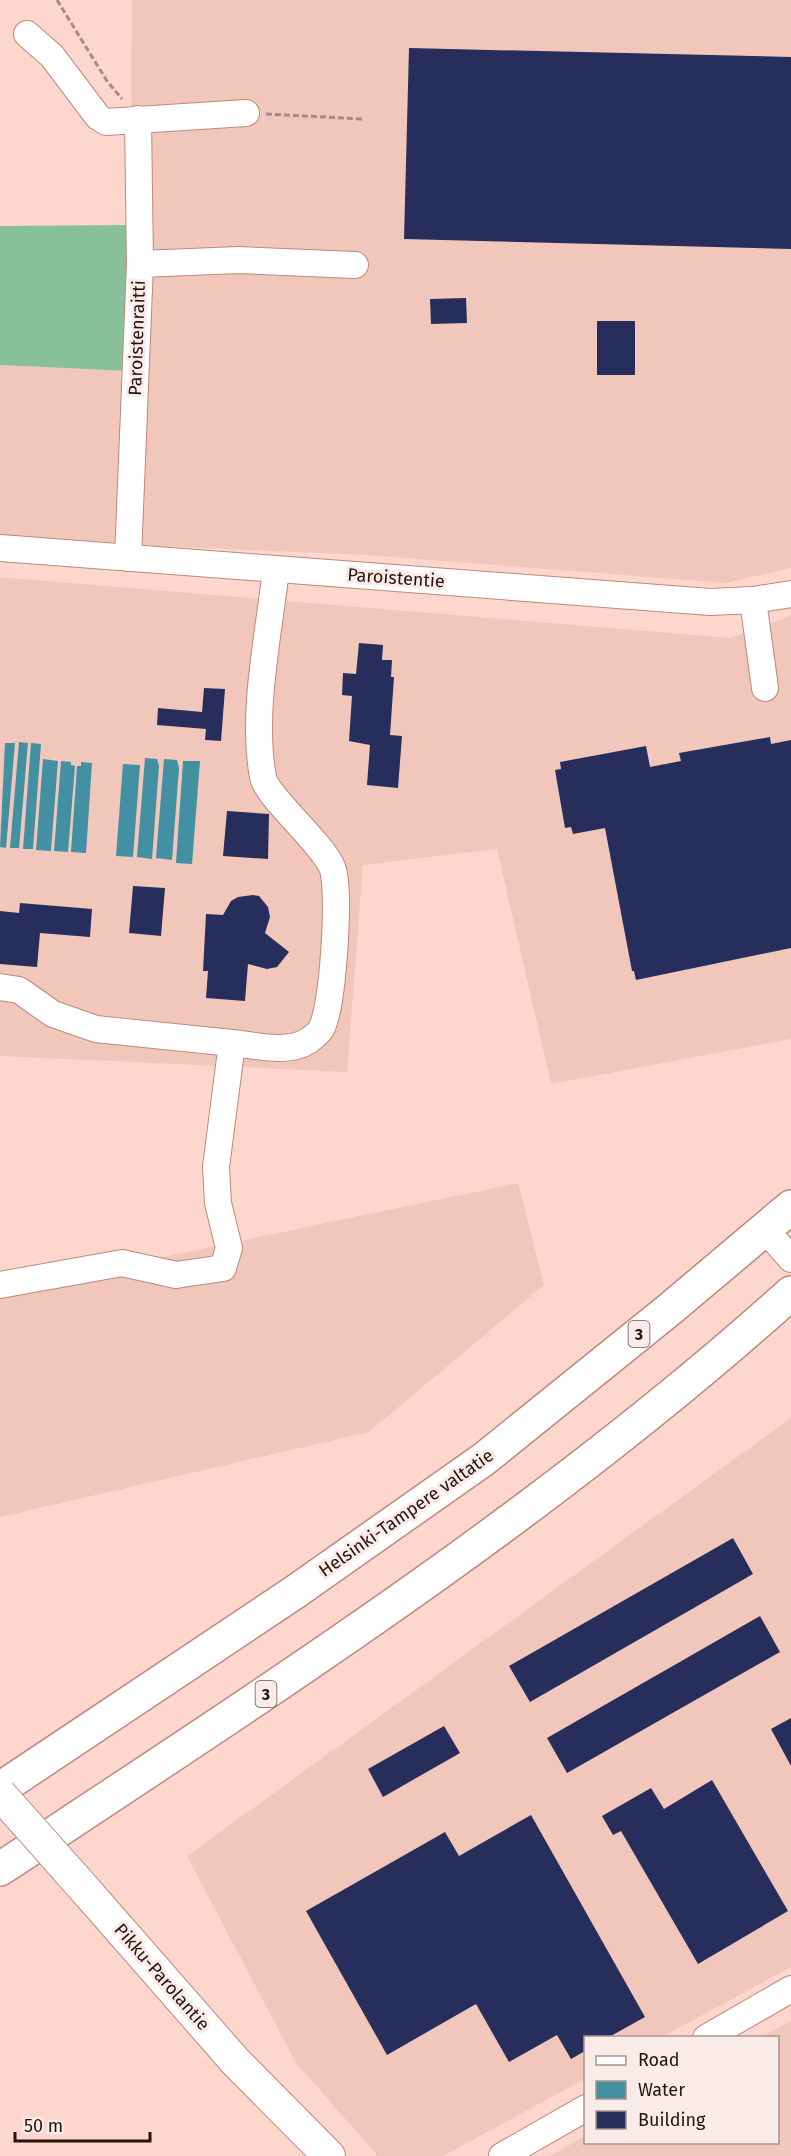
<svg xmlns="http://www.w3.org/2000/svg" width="791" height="2156" font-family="'Fira Sans',sans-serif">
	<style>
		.built { fill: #f1c7bc }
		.forest { fill: #88c09a }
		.water { fill: #4290a1 }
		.building { fill: #272e5b }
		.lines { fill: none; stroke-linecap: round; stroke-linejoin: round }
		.minor-casing { stroke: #c18779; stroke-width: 28 }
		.major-casing { stroke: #c18779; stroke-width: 34 }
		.highway-casing { stroke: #c18779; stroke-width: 36 }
		.path { stroke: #a98a82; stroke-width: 3; stroke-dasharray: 6 3; stroke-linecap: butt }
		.minor { stroke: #fff; stroke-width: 26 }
		.major { stroke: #fff; stroke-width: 32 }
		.highway { stroke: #fff; stroke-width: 33 }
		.major-bridge-casing { stroke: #c18779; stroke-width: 34; stroke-linecap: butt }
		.major-bridge { stroke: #fff; stroke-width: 32 }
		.labels { text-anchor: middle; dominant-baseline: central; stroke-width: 6; stroke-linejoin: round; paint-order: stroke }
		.shield { fill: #f8ebe8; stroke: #66544f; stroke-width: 1.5 }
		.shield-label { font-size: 16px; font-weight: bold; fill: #28130d }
		.street-label { font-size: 18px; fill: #28130d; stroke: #f8ebe8 }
	</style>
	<rect width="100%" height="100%" fill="#fdd7ce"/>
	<path class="built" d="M132 0H791V568L726 583 365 555 110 544 0 535V365L129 371Z
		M0 577 730 638 791 616V1039L551 1084 497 849 363 865 347 1072 0 1056Z
		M518 1183 544 1285 369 1432 0 1517V1291Z
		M791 1418V1967L662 2037 586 2038 585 2079 443 2156H378L296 2063 187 1856Z
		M791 2021V2156H550L585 2136 586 2142H778V2038L761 2037Z"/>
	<path class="forest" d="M131 225 129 371 0 365V226Z"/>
	<path class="water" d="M19 742 28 743 19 848H10Z
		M5 743H15L6 848 0 847Z
		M31 743 41 744 33 849H23Z
		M145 758 157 759 159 766 152 859 137 857Z
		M43 759 58 761 51 851 36 850Z
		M164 759 177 760 179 768 172 860 156 858Z
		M61 761 71 762V765L75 766 68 852 54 851Z
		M183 761H200L192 864 176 863Z
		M81 762 92 763 86 853 71 852 77 766H81Z
		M123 764 140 765 133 857 116 856Z"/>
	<path class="building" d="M409 48 791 57V249L404 239Z
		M466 298 467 323 431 324 430 299Z
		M597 321H635V375H597Z
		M359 643 383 645 382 660H392L391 677H394L390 735 402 736 398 788 367 785 370 745 349 741 352 696 342 695 343 673 356 674Z
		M204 688 225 689 221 741 205 740 206 729 157 725 158 708 202 712Z
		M770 737 771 744 791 740V948L636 980 634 971H632L605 828 573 834 571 827 565 828 555 770 561 769 560 762 646 746 650 767 681 761 679 753Z
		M227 811 269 814 268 859 223 856Z
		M133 886 165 888 161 936 129 933Z
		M253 895 259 896 268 907 270 917 265 933 289 952 277 967 267 969 248 964 245 1001 206 998 208 971H203L206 914 223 915 231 901 238 897Z
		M20 903 92 909 90 937 40 933 37 967 0 964V911L19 913Z
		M733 1538 753 1574 530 1702 509 1666Z
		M760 1616 780 1652 567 1773 547 1738Z
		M791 1718V1766L771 1729Z
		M444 1726 460 1753 383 1797 368 1769Z
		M712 1780 788 1911 698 1964 621 1831 613 1835 602 1816 651 1788 664 1809Z
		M531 1815 645 2017 609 2037H585V2051L571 2059 557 2035 509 2062 476 2004 387 2055 306 1911 445 1832 459 1856Z"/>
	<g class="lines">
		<g class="minor-casing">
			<path id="minor" d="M27 34 52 56 98 117 106 122 246 113
				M140 264 239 260 355 265
				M0 548 710 602 753 600 791 594
				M128 558 140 264 138 119
				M753 600 765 688
				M0 987 19 990 53 1014 96 1029 232 1043
				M765 1229 791 1259
				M0 1285 122 1263 176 1275 223 1268 229 1248 218 1203 216 1167 232 1043C254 1045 288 1054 308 1041 312 1038 319 1033 321 1029 333 1010 341 888 332 867 322 843 266 796 263 777 251 712 269 634 276 569
				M706 2038 791 1989
				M502 2156 586 2108"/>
		</g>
		<g class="major-casing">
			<path id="major" d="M88 1893 235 2061 329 2156"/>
		</g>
		<g class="highway-casing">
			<path id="highway" d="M0 1789 295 1592 484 1459 670 1309 791 1207
				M0 1869C272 1689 548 1512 791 1293"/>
		</g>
		<path class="path" d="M57 0 107 81 122 99
			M266 114 363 119"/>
		<use href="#minor" class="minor"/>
		<use href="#major" class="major"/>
		<use href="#highway" class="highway"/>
		<g class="major-bridge-casing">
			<path id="major-bridge" d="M0 1794 88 1893"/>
		</g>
		<use href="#major-bridge" class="major-bridge"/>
	</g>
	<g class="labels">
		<g class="shield">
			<rect x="628.5" y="1321" width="21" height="26" rx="4.5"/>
			<rect x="255.5" y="1681" width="21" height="26" rx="4.5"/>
		</g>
		<g class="shield-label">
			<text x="639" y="1334">3</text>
			<text x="266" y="1694">3</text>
		</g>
		<g class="street-label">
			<text transform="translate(137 338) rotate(-88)">Paroistenraitti</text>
			<text transform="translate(396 578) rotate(4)">Paroistentie</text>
			<text transform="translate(406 1513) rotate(-35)">Helsinki-Tampere valtatie</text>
			<text transform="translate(162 1977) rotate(49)">Pikku-Parolantie</text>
		</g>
	</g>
	<rect x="584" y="2036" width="195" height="108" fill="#f8ebe8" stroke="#a59590" stroke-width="1.5"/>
	<rect x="596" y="2056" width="30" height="9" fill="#ffffff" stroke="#a59590" stroke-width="1.5"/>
	<text x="638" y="2066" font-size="18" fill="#28130d">Road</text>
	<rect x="596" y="2081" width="30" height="18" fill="#4290a1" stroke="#a59590" stroke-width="1.5"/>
	<text x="638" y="2096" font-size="18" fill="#28130d">Water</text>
	<rect x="596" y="2111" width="30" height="18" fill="#272e5b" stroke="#a59590" stroke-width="1.5"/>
	<text x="638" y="2126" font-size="18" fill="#28130d">Building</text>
	<path d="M15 2132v9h135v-9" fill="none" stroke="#28130d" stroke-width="3"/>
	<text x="24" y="2132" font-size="18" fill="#28130d" stroke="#f8ebe8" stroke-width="4.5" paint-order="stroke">50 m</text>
</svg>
